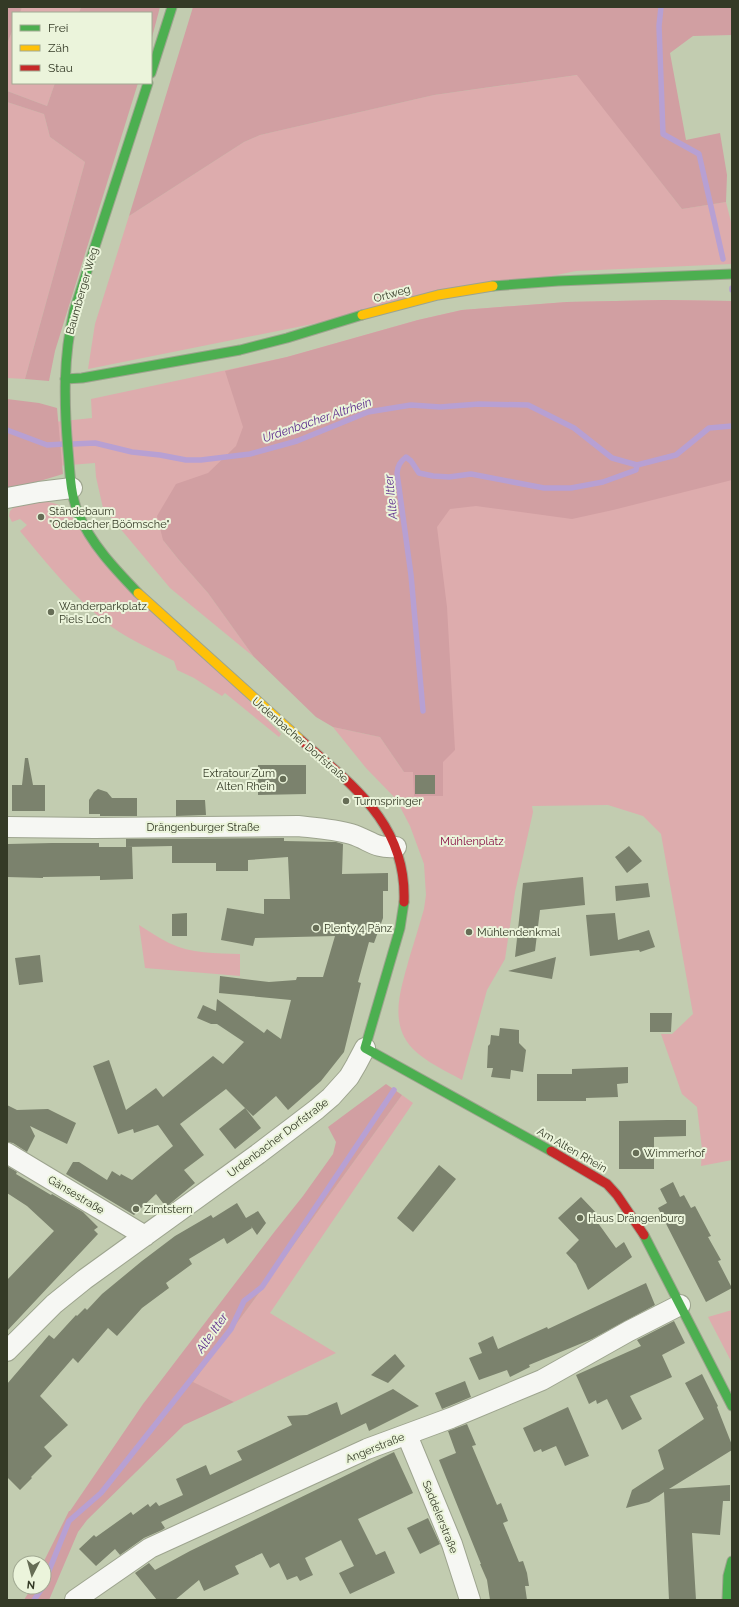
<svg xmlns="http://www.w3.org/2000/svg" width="739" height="1607" font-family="Raleway,sans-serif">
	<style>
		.green { fill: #ddacad }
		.forest { fill: #d19fa2 }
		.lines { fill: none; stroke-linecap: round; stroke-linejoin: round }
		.stream { stroke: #b7a0d3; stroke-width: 5.5 }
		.building { fill: #7b826d }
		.street-casing { stroke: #9da48e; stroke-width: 22 }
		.fast-casing { stroke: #9da48e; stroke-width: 11 }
		.slow-casing { stroke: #9da48e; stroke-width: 11 }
		.jam-casing { stroke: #9da48e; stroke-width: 11 }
		.street { stroke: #f6f7f3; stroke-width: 20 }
		.fast { stroke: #4caf50; stroke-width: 9 }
		.slow { stroke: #ffc107; stroke-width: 9 }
		.jam { stroke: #c62828; stroke-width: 9 }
		.poi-dot { fill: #666d56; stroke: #ebf4db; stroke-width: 1.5 }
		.labels { text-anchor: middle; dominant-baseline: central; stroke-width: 4; stroke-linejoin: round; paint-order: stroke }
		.street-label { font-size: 11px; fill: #343a26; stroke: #ebf4db }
		.poi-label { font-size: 11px; fill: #343a26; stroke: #ebf4db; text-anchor: start }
		.park-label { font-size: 11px; fill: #860a41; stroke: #ebf4db }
		.water-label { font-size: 12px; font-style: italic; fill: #5b298c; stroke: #ebf4db }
	</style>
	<rect width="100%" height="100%" fill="#c2ccb0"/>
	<path class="green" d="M22 7H81L79 13H20Z
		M13 29V83H55L47 106 7 91V44Z
		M578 75 682 209 726 202 732 226V264L576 271 88 369 95 324 129 216 244 142 260 135 434 95Z
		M7 102 44 114 50 137 85 162 25 379 7 378Z
		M664 300 732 301V1160L701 1166 702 1149 697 1107 682 1094 661 1034H672L693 1014 661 834 643 816 608 805 532 806 533 812 515 892 505 959 487 990 462 1080C446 1071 426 1062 413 1049 388 1023 401 989 409 959 414 943 419 926 424 909L426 895 424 864 410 826 396 799 366 768 333 727 380 737 404 772H413L443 796V762L163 540 179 560 208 593 254 657 170 588 103 508 96 477 95 463 57 466 7 413 54 422 92 418 91 399 287 357 418 320 462 310 567 302Z
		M39 501C52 503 60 502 68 513L281 734 279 737 225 693 222 696 194 678 177 670 174 661C153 650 130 640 112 627 77 601 47 564 20 531L27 525 20 519 12 522 9 516 10 511 17 504Z
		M139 925C149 931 159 938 169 943 191 954 216 953 240 954V976L145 968Z
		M402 1095 413 1103 270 1313 336 1353 234 1402 192 1382 248 1308Z
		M732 1310V1363L708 1317Z"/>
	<path class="forest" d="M7 7H22L20 13H13V29L7 44Z
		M81 7H160L151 41V13H79Z
		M193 7H732V35L693 36 670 53 686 140 720 133 727 175 726 202 682 209 577 75 434 95 260 135 244 142 129 216Z
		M55 83H138L55 351 49 381 25 379 85 162 50 137 44 114 7 102V91L47 106Z
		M664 300 732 301V480L613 510 572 519 476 506 450 509 437 527 447 607 455 750 443 762V796H414L413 772H404L380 737 333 727 316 717 254 657 208 593 179 560 163 540 157 516 176 484 208 473 236 446 243 427 225 371 287 357 418 320 462 310 567 302Z
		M7 399 39 403 57 408 63 474 7 491Z
		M386 1084 402 1095 248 1308 193 1382 234 1402 184 1425 87 1520 78 1532 49 1600H24L32 1587H44L43 1563 69 1511H70L143 1404 275 1231 303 1196 333 1154 336 1142 328 1127Z"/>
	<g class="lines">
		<path class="stream" d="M661 7 659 26 663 134 699 154 723 259
			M732 288V290
			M7 430 47 445 64 444
			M73 444 95 443 132 452 160 455 186 460H201L250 454 297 441 368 412 411 405 440 407 479 404 528 405 574 428 612 458 637 465 676 455 709 428 732 426
			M423 711 411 575 397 473C398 465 400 462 406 457L411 461 419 473 433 476 449 477 471 474 544 488H571L603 482 636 470 637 465
			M44 1583 69 1521 101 1493 231 1329 244 1301 262 1287 394 1090
			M34 1600 43 1587"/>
	</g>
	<path class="building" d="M25 758H28L33 785H45V811H12V785H22Z
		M258 765H306V794L258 795Z
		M415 775H435V794H415Z
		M98 789 107 792 112 798H137V816H100V814H89V800L94 792Z
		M176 800H205L206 815 176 816Z
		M284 838V841L336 842 343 844 342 874 388 873V891H383V918L374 943 369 942 358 982 361 983 344 1052 321 1081 288 1110 276 1096 253 1116 226 1089 180 1124 204 1155 184 1170 195 1183 166 1207 156 1194 134 1215 66 1174 73 1162H79L107 1180 112 1171 120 1176 121 1174 132 1180 173 1146 158 1125 134 1133 133 1129 118 1134 93 1066 109 1060 126 1110 156 1088 163 1097 213 1056 223 1064 244 1042 217 1024H211L197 1018 203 1005 216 1011 217 999 264 1033 267 1029 281 1039 291 1000 219 993 220 976 269 982 296 980 297 977H323L335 936 255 938 253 946 221 940 227 908 264 914V899H290L288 857 248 860V871H216V863H172V846L126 847V839Z
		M52 843H99V847H132L133 879 100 880V876L43 877V878L7 877 8 844Z
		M629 846 642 861 627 873 615 857Z
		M583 877 585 905 540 910 535 951 515 957 523 883Z
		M648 883 650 897 616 901 615 886Z
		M187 913V936H172V914Z
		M615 913 618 940 649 930 655 947 640 952 639 950 590 956 586 915Z
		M40 955 43 982 19 985 15 958Z
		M556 957 552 979 508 971Z
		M650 1013H672L671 1032H650Z
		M500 1028 519 1030V1043L526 1050 523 1072 511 1070 510 1079 491 1077 493 1068H487L488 1046 490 1044 491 1035 499 1036Z
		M628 1067V1083L617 1084 618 1097 586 1098V1101H537V1074H572V1069Z
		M7 1105 17 1110 48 1109 76 1123 67 1144 30 1126 35 1136 27 1152 13 1143 7 1142Z
		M245 1108 261 1128 235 1149 219 1129Z
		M667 1120H686V1136L654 1137V1169H619V1121Z
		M439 1165 456 1179 413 1232 397 1218Z
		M7 1166 17 1172 16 1174 51 1195 52 1194 83 1212 98 1227 94 1230 98 1234 7 1331V1280L54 1231 27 1206 7 1193Z
		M673 1182 680 1197 684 1195 691 1208 695 1206 711 1236 708 1237 721 1260 718 1261 732 1288 706 1302 658 1208 667 1203 660 1189Z
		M581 1197 602 1219 598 1223 616 1248 624 1242 632 1257 588 1290 576 1264 566 1253 579 1240 558 1218Z
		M237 1203 246 1218 258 1211 266 1223 257 1235 251 1226 252 1228 227 1244 224 1238 189 1259 192 1264 166 1283 169 1288 142 1308 117 1336 108 1328 78 1363 73 1358 40 1396 68 1425 44 1447 52 1456 31 1477 32 1478 20 1490 7 1477V1384L49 1335 54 1339 76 1315 77 1316 85 1308 87 1310 102 1294 142 1261 175 1236 211 1215 213 1218Z
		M646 1283 655 1305 592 1339 529 1365 530 1367 510 1377 507 1370 479 1380 469 1358 482 1353 478 1343 493 1336 498 1349 547 1327 548 1329Z
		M674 1321 685 1343 662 1355 672 1377 630 1396 642 1419 622 1430 607 1399 597 1404 596 1400 589 1404 576 1375 641 1346 637 1340Z
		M395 1354 405 1366 388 1383 371 1375Z
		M702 1374 718 1406 717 1407 732 1445V1450L669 1489 730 1485V1501H723L720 1535 692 1533 696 1600H669L664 1492 649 1502 626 1508 632 1490 664 1469 658 1450 704 1419 685 1383Z
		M465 1381 471 1397 442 1409 435 1393Z
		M393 1389 419 1406 369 1431 366 1423 161 1522 165 1528 162 1530 144 1538 120 1555 115 1549 96 1566 79 1549 94 1535 96 1537 131 1512 133 1515 148 1504 150 1507 156 1502 159 1506 183 1495 176 1479 206 1465 210 1475 242 1460 237 1451 292 1425 287 1416 307 1415 337 1402 341 1415Z
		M568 1407 589 1456 565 1466 556 1446 542 1452 541 1449 534 1452 523 1428Z
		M467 1424 476 1445 472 1446 497 1505 501 1503 508 1521 503 1523 519 1562 523 1561 527 1573 529 1586H525L527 1600H490L487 1580 480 1564H481L439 1460 456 1453 448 1431Z
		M394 1452 413 1493 358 1519 376 1555 385 1551 395 1573 350 1594 339 1573 354 1566 341 1540 305 1558 313 1575 300 1581 297 1576 287 1580 279 1563 270 1568 262 1553 235 1566 239 1574 204 1591 199 1580 175 1600H157L135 1573 149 1563 155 1570 190 1551Z
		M428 1518 440 1544 420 1554 407 1528Z"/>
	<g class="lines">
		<g class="street-casing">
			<path id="street" d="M7 498 39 492 72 488
				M7 827 94 828 298 826C316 828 334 829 351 834 370 840 375 849 396 847
				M7 1153 145 1236
				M7 1351 54 1304 85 1279 258 1154 317 1109 331 1097 349 1077 356 1065 365 1048
				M407 1435 452 1544 470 1600
				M75 1600 150 1548 367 1449 451 1418 542 1380 629 1331 680 1305"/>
		</g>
		<g class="fast-casing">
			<path id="fast" d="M151 73 172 7
				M493 286 558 281 732 274
				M65 379 82 378 240 350 287 338 362 315
				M138 593C115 569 91 544 78 513 70 493 70 471 68 450 64 403 63 357 74 311L148 83
				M404 902 400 928 365 1048 551 1151
				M644 1235 732 1406
				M727 1600 728 1576 732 1561"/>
		</g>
		<g class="slow-casing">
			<path id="slow" d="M362 315 438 295 493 286
				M138 593 301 740"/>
		</g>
		<g class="jam-casing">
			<path id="jam" d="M301 740C353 786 407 824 404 902
				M551 1151 607 1184 617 1195 644 1235"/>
		</g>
		<use href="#street" class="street"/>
		<use href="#fast" class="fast"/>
		<use href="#slow" class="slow"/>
		<use href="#jam" class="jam"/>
	</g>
	<g class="poi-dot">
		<circle cx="41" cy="517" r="4"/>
		<circle cx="51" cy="612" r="4"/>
		<circle cx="283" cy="779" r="4"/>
		<circle cx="346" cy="801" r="4"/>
		<circle cx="316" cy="928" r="4"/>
		<circle cx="469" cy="932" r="4"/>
		<circle cx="636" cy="1153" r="4"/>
		<circle cx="136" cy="1209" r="4"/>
		<circle cx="580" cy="1218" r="4"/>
	</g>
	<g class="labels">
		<g class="street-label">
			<text transform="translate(82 291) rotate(-74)">Baumberger Weg</text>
			<text transform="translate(392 294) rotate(-16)">Ortweg</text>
			<text transform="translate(300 740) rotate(41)">Urdenbacher Dorfstraße</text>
			<text x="203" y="827">Drängenburger Straße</text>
			<text transform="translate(278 1138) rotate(-37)">Urdenbacher Dorfstraße</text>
			<text transform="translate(572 1150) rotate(30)">Am Alten Rhein</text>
			<text transform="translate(76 1195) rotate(31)">Gänsestraße</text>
			<text transform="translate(375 1448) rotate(-22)">Angerstraße</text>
			<text transform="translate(440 1517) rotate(68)">Saddelerstraße</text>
		</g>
		<g class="poi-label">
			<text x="49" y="511">Ständebaum<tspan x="49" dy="13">"Odebacher Böömsche"</tspan></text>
			<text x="59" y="606">Wanderparkplatz<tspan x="59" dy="13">Piels Loch</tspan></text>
			<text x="275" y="773" text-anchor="end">Extratour Zum<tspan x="275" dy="13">Alten Rhein</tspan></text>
			<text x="354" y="801">Turmspringer</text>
			<text x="324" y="928">Plenty 4 Pänz</text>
			<text x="477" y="932">Mühlendenkmal</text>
			<text x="644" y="1153">Wimmerhof</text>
			<text x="144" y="1209">Zimtstern</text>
			<text x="588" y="1218">Haus Drängenburg</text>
		</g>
		<g class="park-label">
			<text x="472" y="841">Mühlenplatz</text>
		</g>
		<g class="water-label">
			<text transform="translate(317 420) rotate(-19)">Urdenbacher Altrhein</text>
			<text transform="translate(391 497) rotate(-96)">Alte Itter</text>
			<text transform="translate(212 1333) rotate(-55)">Alte Itter</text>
		</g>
	</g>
	<rect width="739" height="1607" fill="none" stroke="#343a26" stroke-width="16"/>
	<rect x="12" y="12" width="140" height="72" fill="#ebf4db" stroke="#a2aa93"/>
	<rect x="20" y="25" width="20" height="6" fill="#4caf50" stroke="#a2aa93"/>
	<text x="48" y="32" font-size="12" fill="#343a26">Frei</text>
	<rect x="20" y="45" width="20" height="6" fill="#ffc107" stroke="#a2aa93"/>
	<text x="48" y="52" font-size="12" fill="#343a26">Zäh</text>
	<rect x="20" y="65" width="20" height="6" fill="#c62828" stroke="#a2aa93"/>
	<text x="48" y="72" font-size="12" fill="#343a26">Stau</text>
	<g transform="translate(32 1575) rotate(186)"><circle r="19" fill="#ebf4db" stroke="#a2aa93"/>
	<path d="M0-3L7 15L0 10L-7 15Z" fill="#666d56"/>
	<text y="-6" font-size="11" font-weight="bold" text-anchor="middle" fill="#343a26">N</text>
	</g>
</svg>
